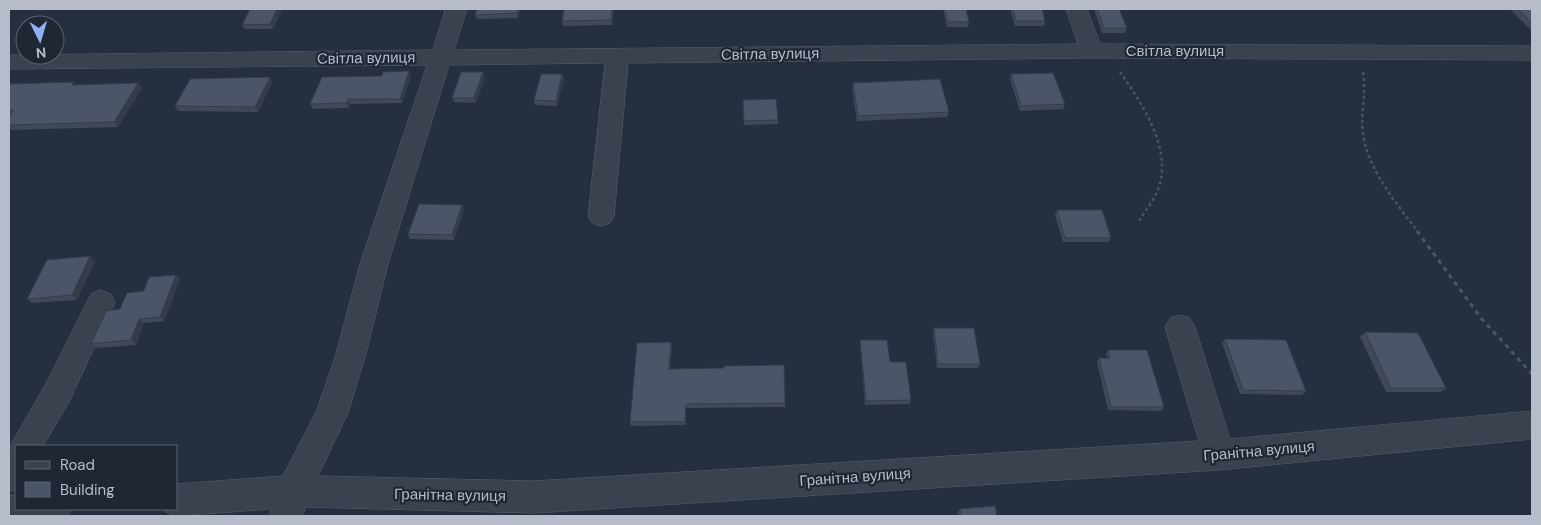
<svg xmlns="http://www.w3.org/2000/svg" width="1541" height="525" font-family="'DM Sans',sans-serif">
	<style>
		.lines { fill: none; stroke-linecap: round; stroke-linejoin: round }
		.minor-casing { stroke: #585f6d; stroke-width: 1 }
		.path-far1 { stroke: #46585d; stroke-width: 2.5; stroke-dasharray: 3 3; stroke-linecap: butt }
		.path { stroke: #46585d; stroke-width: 3; stroke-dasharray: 4.5 4.5; stroke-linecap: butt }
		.minor { fill: #3a414f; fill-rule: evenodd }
		.wall { fill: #414959 }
		.shaded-wall { fill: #353c49 }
		.building { fill: #4c5568; stroke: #353c49 }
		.labels { text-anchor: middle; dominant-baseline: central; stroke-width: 4.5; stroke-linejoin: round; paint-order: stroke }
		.street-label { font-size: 15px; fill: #b6bcca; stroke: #1f2634 }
	</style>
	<rect width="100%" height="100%" fill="#262f3f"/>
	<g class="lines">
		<g class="minor-casing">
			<path id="minor" d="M446 9H467L454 50 1078 44 1066 9H1087L1100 44 1532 46V60L1091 58 628 63 614 216 610 223 601 226 592 223 588 216 605 63 449 65 388 264 366 354 348 413 318 476 534 481 1199 441 1165 327 1170 318 1180 315 1190 318 1195 327 1230 439 1532 411V439L1219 470 534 513 305 507 303 516H269L271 509 176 516 164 511 163 509H176V484L283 476 317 410 336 354 360 264 427 65 9 69V55L432 50Z
				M101 290 111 294 115 302 69 402 43 446H16V490L9 492V452L12 450 10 446 47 382 91 294Z
				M16 495V509H71L68 516H9V496Z"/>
		</g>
		<path class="path-far1" d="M1120 72C1141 102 1170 145 1160 183 1157 197 1146 209 1139 221
			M1363 72C1367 93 1360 113 1363 134 1368 170 1397 204 1418 232"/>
		<path class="path" d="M1417 231 1481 318 1532 374"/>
		<use href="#minor" class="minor"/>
	</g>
	<path class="wall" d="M282 9 273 29H245L242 25Z
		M520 9 518 18 477 19 475 15Z
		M564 9H614L612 25 563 26 562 21Z
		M943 9H966L969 22 968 27H947Z
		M1010 9H1042L1045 21 1044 26H1015Z
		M1094 9H1119L1127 28 1125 33H1102Z
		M1510 9H1532V30H1531Z
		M409 71 411 76 402 103 350 104 349 108 313 109 310 104 382 76Z
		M562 74 564 79 557 106 535 105 534 100Z
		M1011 74 1065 104 1063 109 1020 111 1010 79Z
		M485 77 476 103 454 102 452 98Z
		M272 82 258 112 178 111 175 106Z
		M138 83 142 88 118 127 9 130V117L10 115H9V84L77 85Z
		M853 83 949 112 947 117 857 121 852 88Z
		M743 100 778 120V124L744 125Z
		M462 205 464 210 454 240 410 239 408 234Z
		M1057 210 1111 238 1109 242H1063L1055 215Z
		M95 261 77 300 32 303 27 299Z
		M176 275 180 280 164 321 144 323 136 345 96 348 91 344 120 309 144 291Z
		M934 328 980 364 978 368H937L933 332Z
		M1365 332 1446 388 1441 392H1386L1360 337Z
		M1225 339 1306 391 1302 395 1240 394 1222 343Z
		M860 340 890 362 911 400 910 404 865 405 860 344Z
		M671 342 672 346 670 369 724 368 784 365 785 407 686 408V425L631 426 630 422Z
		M1108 350 1164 407 1161 411 1108 410 1097 362 1099 358H1107L1106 354Z
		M960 509 997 516H959L958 512Z"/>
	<path class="shaded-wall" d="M277 9H282L273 29 270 24Z
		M518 9H520L518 18 517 13Z
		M612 9H614L612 25 611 20Z
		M409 71 411 76 402 103 400 99Z
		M483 72 485 77 476 103 474 98Z
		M562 74 564 79 557 106 556 101Z
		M270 77 272 82 258 112 255 107Z
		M138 83 142 88 118 127 114 122Z
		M348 99 350 104 349 108 346 103Z
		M462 205 464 210 454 240 452 235Z
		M90 256 95 261 77 300 72 295Z
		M176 275 180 280 164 321 160 317Z
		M139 319 144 323 136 345 131 340Z
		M671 342 672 346 670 373 669 369Z
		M686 404V425L685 422Z"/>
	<path class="building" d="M250 9H277L270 24 242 25Z
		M477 9H518L517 13 475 15Z
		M564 9H612L611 20 562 21Z
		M945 9H966L969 22H948Z
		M1013 9H1042L1045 21H1016Z
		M1097 9H1119L1127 28H1104Z
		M1518 9H1532V23Z
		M409 71 400 99H348L346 103 310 104 322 77 382 76 383 72Z
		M461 72H483L474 98H452Z
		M1053 73 1065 104 1021 106 1011 74Z
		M541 74H562L556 101 534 100Z
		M270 77 255 107 175 106 190 79Z
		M940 79 949 112 858 116 853 83Z
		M74 82 72 85 138 83 114 122 9 125V117L14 110H9V84Z
		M776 99 778 120 744 121 743 100Z
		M419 204 462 205 452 235 408 234Z
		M1057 210H1102L1111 238H1065Z
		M90 256 72 295 27 299 47 260Z
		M176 275 160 317 139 319 131 340 91 344 106 311 120 309 127 293 144 291 149 277Z
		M934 328H974L980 364H938Z
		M1365 332 1418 333 1446 388H1391Z
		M1225 339 1286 340 1306 391 1243 390Z
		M860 340H887L890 362H906L911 400 866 401Z
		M671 342 669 369 724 368V366L784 365 785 403 686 404 685 422H630L637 343Z
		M1108 350H1147L1164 407H1111L1099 358H1110Z
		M995 506 997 516H961L960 509Z"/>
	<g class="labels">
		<g class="street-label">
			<text x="1175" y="51">Світла вулиця</text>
			<text transform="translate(770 54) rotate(-1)">Світла вулиця</text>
			<text transform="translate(366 58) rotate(-1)">Світла вулиця</text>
			<text transform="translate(1259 451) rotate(-5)">Гранітна вулиця</text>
			<text transform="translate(855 477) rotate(-4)">Гранітна вулиця</text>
			<text transform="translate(450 495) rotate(1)">Гранітна вулиця</text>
		</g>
	</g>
	<rect width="1541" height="525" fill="none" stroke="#b6bcca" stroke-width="20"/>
	<rect x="15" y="445" width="162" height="65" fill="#1f2634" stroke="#5b6270"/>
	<rect x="25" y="461" width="25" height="8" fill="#3a414f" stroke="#5b6270"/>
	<text x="60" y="470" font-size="15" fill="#b6bcca">Road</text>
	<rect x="25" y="482" width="25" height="15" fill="#4c5568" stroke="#5b6270"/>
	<text x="60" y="495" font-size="15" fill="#b6bcca">Building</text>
	<g transform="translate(40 40) rotate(175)"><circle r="24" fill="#1f2634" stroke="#5b6270"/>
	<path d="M0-4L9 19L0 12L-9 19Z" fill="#90aff5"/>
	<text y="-8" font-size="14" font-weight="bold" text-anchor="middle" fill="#b6bcca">N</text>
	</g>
</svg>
